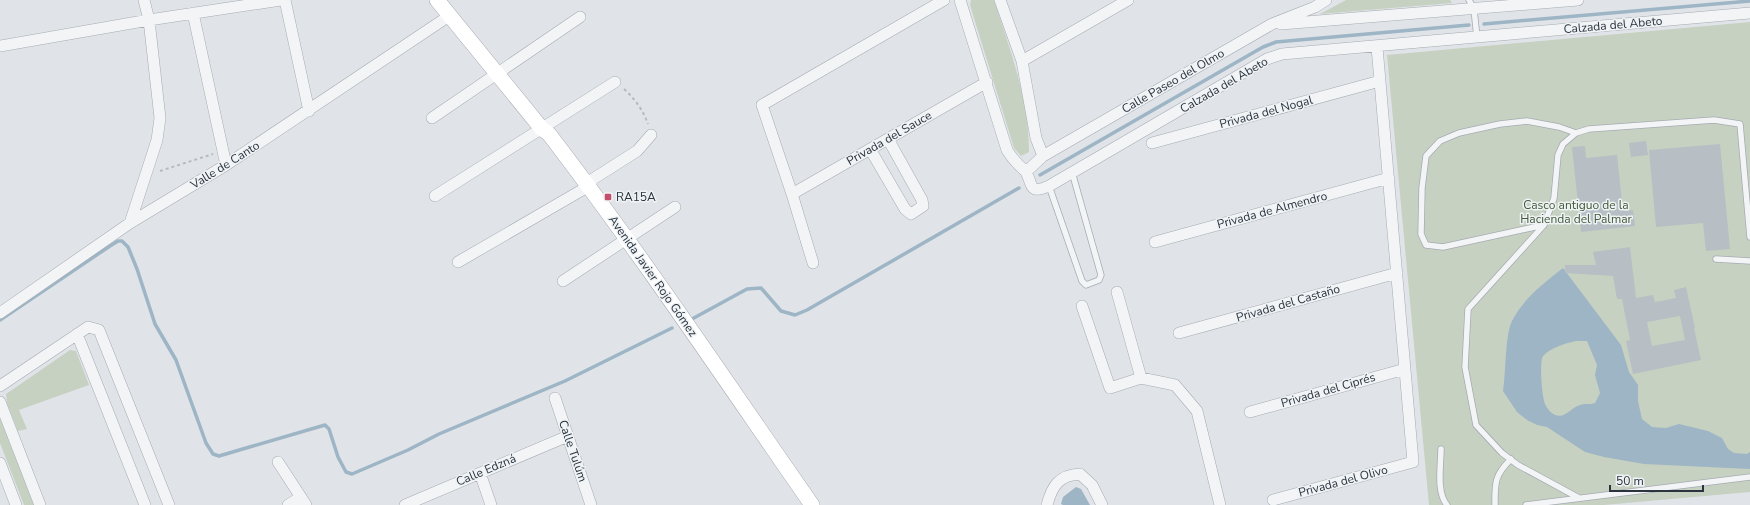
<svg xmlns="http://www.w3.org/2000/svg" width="1750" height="505" font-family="'Nunito Sans',sans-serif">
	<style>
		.green { fill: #c7d1c2 }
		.water { fill: #9db5c5; fill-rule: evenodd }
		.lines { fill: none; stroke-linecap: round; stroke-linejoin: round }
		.stream { stroke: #9db5c5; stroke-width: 3.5 }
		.building { fill: #b7bec4; fill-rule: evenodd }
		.lane-casing { stroke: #a6abb2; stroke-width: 7 }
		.street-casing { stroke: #a6abb2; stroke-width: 12 }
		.secondary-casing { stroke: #a6abb2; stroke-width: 16 }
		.path { stroke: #b6babf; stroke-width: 2; stroke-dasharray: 3 3; stroke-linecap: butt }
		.lane { stroke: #f2f4f6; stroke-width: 5.5 }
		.street { stroke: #f2f4f6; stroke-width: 11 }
		.secondary { stroke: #fff; stroke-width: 15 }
		.poi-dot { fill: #c44e6c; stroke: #eff3f5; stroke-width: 1.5 }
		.labels { text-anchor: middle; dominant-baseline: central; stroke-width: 3; stroke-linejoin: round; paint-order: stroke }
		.street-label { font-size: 12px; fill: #2a333e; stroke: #eff3f5 }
		.poi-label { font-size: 12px; fill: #2a333e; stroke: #eff3f5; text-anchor: start }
		.park-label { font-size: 12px; fill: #425938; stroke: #eff3f5 }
	</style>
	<rect width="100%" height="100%" fill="#e0e4e8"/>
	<path class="green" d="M971 0H994C1010 49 1029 100 1029 152L1021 156 1014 148 970 5Z
		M1346 0H1450L1452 3 1320 14Z
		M1750 22V492L1604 505H1429L1387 55Z
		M70 350 76 351 89 385 19 410 27 429 18 431 7 403 6 394Z
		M0 417 34 505H24L0 443Z"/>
	<path class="water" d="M1563 268 1621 345 1629 372 1638 385V401L1642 419 1652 427 1666 428 1679 424 1708 431 1722 438 1728 449 1734 453 1747 454 1750 452V469L1644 464 1604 457 1585 452 1547 427 1537 425 1527 420 1517 412 1503 391C1506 373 1505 335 1512 321 1524 298 1544 283 1563 268ZM1576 341H1587L1597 365 1595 375 1600 393 1595 403C1590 405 1585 403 1580 405 1571 407 1566 419 1555 415 1551 413 1547 409 1545 404 1542 397 1539 362 1543 356 1550 348 1566 343 1576 341Z
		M1076 487 1081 489 1090 505H1063L1061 504 1063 497Z"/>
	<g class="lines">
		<path class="stream" d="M1484 24 1750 1
			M1040 175 1263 47 1276 42 1469 25
			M692 319 747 289 761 288 781 311 795 315 807 310 1019 188
			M0 320 110 246 118 241H122L128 247 137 269 155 324 176 360 206 443 213 454 219 456 325 425 329 429 338 457 346 472 352 474 408 450 439 434 565 381 672 328"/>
	</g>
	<path class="building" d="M1646 141 1648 155 1631 157 1629 143Z
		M1720 144 1730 249 1706 251 1703 223 1656 227 1649 150Z
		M1585 146 1586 158 1617 155 1623 211 1633 210 1635 226 1581 232 1572 147Z
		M1630 247 1636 298 1653 295 1655 302 1676 298 1674 290 1686 287 1695 328H1694L1701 360 1633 374 1626 341 1630 340 1622 299H1617L1613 276 1565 273V265H1596L1593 252ZM1680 316 1685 340 1652 346 1647 322Z"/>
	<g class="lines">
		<g class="lane-casing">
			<path id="lane" d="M1469 0 1474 9 1477 38
				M1049 186 1082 281 1086 285 1099 280 1101 275 1072 172
				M1544 225 1443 247 1426 245 1421 234 1422 188 1426 156 1440 141 1459 133 1500 124 1527 121 1559 127 1576 133
				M1716 259 1750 261
				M1441 449C1441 465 1436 492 1447 505
				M1579 498 1518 465 1502 453 1476 425 1465 367 1468 309 1544 225 1554 198 1558 155 1563 144 1576 133 1589 129 1714 120 1740 124 1750 237
				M1495 505C1495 483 1494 476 1511 459
				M1526 505 1750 477"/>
		</g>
		<g class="street-casing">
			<path id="street" d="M285 0 309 111
				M960 0 1007 150C1010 155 1013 159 1017 163 1019 166 1024 169 1026 172 1033 184 1028 195 1049 186L1267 59 1282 54 1750 13
				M1000 0 1022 61 1036 138 1043 156
				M193 13 226 165
				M1281 24 1578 0
				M0 46 149 20 281 0
				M1022 61 1128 0
				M432 118 580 17
				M1152 143 1380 81
				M870 149 905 209 911 214 923 206 922 200 888 139
				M1026 172 1043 156 1272 24 1315 7 1326 0
				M792 194 987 82
				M435 196 615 82
				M130 223 157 140 160 118 149 20 144 0
				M1155 242 1389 178
				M458 262 589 186 593 179 637 151 651 135
				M813 263 792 194 762 105 944 0
				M563 281 675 207
				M1117 292 1141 378
				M1082 306 1110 388 1141 378 1175 385 1197 411 1220 505
				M0 313 130 223 226 165 449 16
				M1179 333 1397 273
				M77 334 145 505
				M0 386 88 327 99 330 169 505
				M555 398 591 505
				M0 402 40 505
				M1250 412 1405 369
				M278 462 306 505
				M0 463 16 505
				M480 473 491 505
				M1273 500 1413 462 1377 47
				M288 505 301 497
				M405 505 568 436
				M1047 505C1052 486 1059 475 1080 474L1092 485 1102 505"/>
		</g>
		<g class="secondary-casing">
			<path id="secondary" d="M437 0 542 129 549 134C641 254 725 380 812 505"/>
		</g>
		<path class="path" d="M624 89C635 99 643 110 648 124
			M160 171 213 154"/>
		<use href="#lane" class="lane"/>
		<use href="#street" class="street"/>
		<use href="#secondary" class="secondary"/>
	</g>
	<rect class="poi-dot" x="604" y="193" width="8" height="8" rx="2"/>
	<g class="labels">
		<g class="street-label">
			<text transform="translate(1613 25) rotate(-5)">Calzada del Abeto</text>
			<text transform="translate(1173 81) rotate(-30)">Calle Paseo del Olmo</text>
			<text transform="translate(1224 85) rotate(-30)">Calzada del Abeto</text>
			<text transform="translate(1266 112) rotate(-15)">Privada del Nogal</text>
			<text transform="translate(889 138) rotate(-30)">Privada del Sauce</text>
			<text transform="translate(225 165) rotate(-32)">Valle de Canto</text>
			<text transform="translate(1272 210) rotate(-15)">Privada de Almendro</text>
			<text transform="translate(653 276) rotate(55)">Avenida Javier Rojo Gómez</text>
			<text transform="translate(1288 303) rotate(-16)">Privada del Castaño</text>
			<text transform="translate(1328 390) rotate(-16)">Privada del Ciprés</text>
			<text transform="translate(573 451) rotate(71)">Calle Tulúm</text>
			<text transform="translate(486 470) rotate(-23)">Calle Edzná</text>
			<text transform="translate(1343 481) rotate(-15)">Privada del Olivo</text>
		</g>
		<g class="poi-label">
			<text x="616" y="197">RA15A</text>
		</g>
		<g class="park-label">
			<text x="1576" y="205">Casco antiguo de la<tspan x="1576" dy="14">Hacienda del Palmar</tspan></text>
		</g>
	</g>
	<path d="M1610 485v6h93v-6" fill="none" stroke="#2a333e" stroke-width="2"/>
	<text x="1616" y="485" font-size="12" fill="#2a333e" stroke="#eff3f5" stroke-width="3" paint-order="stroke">50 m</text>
</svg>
